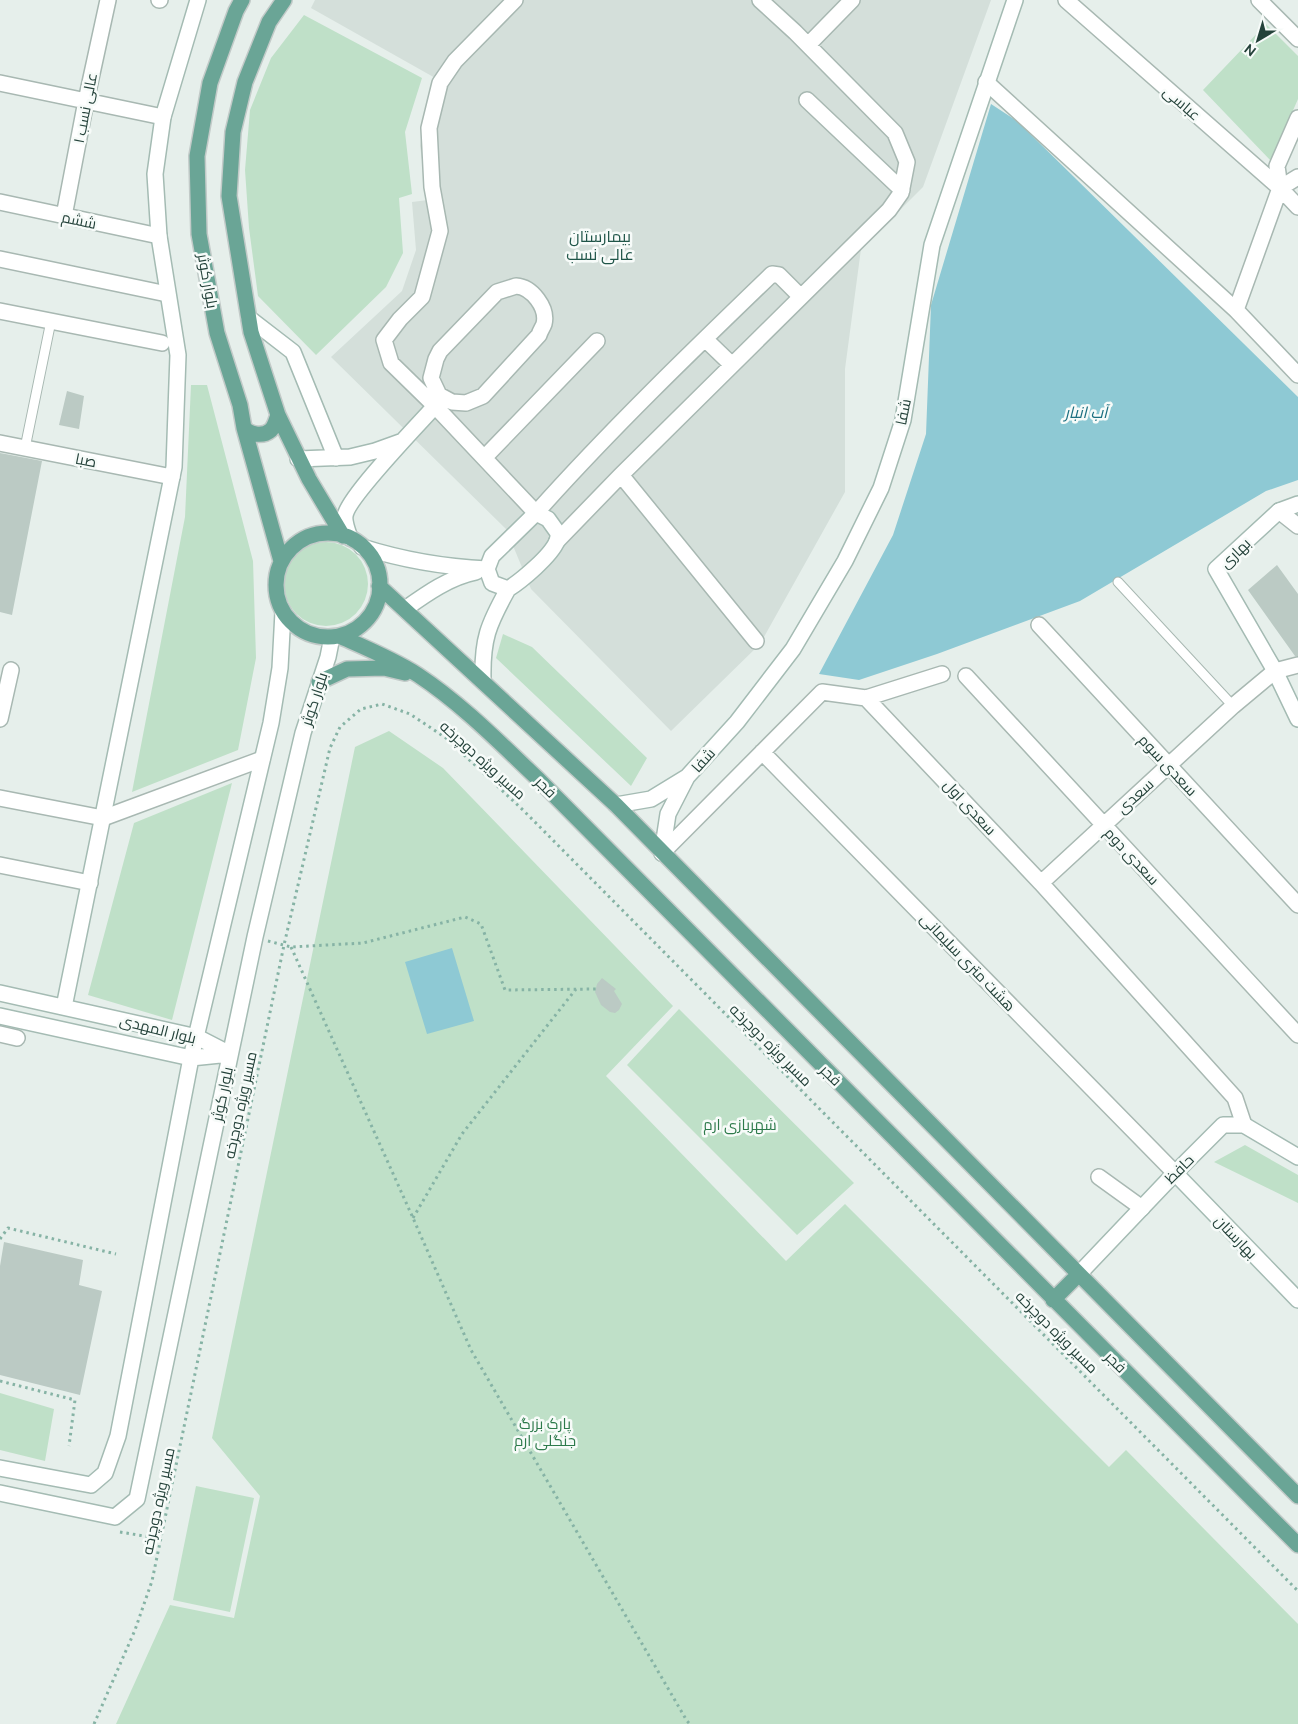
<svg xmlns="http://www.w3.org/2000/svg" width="1298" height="1724" font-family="Ubuntu,Cairo,sans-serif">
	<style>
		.built { fill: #d4dfda }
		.green { fill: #bfe0c8 }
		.water { fill: #8ec9d4 }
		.building { fill: #bbcac4 }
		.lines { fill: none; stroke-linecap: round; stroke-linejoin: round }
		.lane-casing { stroke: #a8b8b2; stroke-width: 11 }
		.street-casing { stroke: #a8b8b2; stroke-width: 18 }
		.secondary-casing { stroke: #a4bbb3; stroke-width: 18 }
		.primary-casing { stroke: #c2cac8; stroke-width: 18 }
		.path { stroke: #86b3a5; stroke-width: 3; stroke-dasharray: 2.5 4; stroke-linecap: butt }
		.lane { stroke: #fff; stroke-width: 9 }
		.street { stroke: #fff; stroke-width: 15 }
		.secondary { stroke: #fff; stroke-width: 15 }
		.primary { stroke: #6aa596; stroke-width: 15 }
		.labels { text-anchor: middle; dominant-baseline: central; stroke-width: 5; stroke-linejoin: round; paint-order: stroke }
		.street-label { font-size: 15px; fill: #24423a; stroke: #f7fbf9 }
		.park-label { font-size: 15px; fill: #2d7a4b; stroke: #f7fbf9 }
		.neighbourhood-label { font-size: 16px; fill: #1f5548; stroke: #f7fbf9 }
		.water-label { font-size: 16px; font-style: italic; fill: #1c6f80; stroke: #f7fbf9 }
	</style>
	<rect width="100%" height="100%" fill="#e6efeb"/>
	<path class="built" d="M315 0H991L923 187 861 249 845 369V492L760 644 671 731 531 589 506 529 331 357 402 291 416 250 412 202 428 200 420 146 427 103 437 79 311 8Z"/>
	<path class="green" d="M304 15 422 78 405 132 412 194 399 198 403 253 386 287 316 355 258 296 249 228 245 170 250 110 271 58Z
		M1266 24 1298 56V99L1271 161 1203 90Z
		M191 385H207L253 561 256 658 238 750 132 792 185 517Z
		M284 584a42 42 0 1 1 84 0a42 42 0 1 1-84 0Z
		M503 634 532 647 647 758 631 786 496 658Z
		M389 731 443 768 673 1006 606 1076 786 1261 845 1204 1109 1467 1126 1450 1298 1624V1724H116L170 1605 234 1618 260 1496 212 1438 355 747Z
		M232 783 172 1020 88 995 134 823Z
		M679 1009 854 1183 797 1235 627 1065Z
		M1245 1145 1298 1175V1203L1214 1162Z
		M0 1393 54 1409 45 1461 0 1450Z
		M196 1486 254 1498 230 1612 173 1600Z"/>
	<path class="water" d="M991 104 1017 121 1298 397V480L1266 491 1080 601 937 654 859 680 819 674 893 535 926 434 931 305Z
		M452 948 474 1021 427 1034 405 962Z"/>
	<path class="building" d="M67 391 84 396 79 429 59 425Z
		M0 453 42 461 12 615 0 612Z
		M1277 565 1298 594V656H1295L1248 590Z
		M602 978 616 989 614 991 622 1004 619 1010 615 1013 610 1012 601 1005 595 992 597 984Z
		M4 1242 83 1260 79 1285 102 1291 80 1395 0 1375V1266Z"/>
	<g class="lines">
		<g class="lane-casing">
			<path id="lane" d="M25 448 51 321
				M1118 582 1233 706"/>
		</g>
		<g class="street-casing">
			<path id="street" d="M159 0H160
				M515 0 455 61 440 83 429 128 432 187 440 231 422 297 400 319 384 340 391 363 435 406 536 513C610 430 692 351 772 274L779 275 801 297
				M1066 0 1280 188 1298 207
				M1259 0 1298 39
				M808 45 852 0
				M986 82 1236 310 1298 375
				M0 83 163 117
				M807 100 902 190
				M1280 188 1298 177
				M0 202 159 236
				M64 216 86 101 108 0
				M0 259 167 294
				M516 286C532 287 548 308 544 324 543 327 540 331 539 335L483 396 466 403 452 402 439 395 431 378 436 359 440 351 497 292Z
				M1236 310 1280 188 1277 166 1298 118
				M0 311 162 343
				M705 339 732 365
				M0 443 172 477
				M484 458 597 341
				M621 475 756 641
				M1279 511 1298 526
				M557 541 621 475 889 210 901 193 907 162 895 133 795 32 760 0
				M1039 625 1298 905
				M966 676 1298 1035
				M866 698 942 674
				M0 719 11 670
				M762 752 1175 1173
				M0 798 103 818 262 759
				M662 853 822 692 866 698 1041 883 1235 1098 1244 1125
				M0 865 90 883
				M1041 883 1233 706 1275 671 1298 665
				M0 1034 17 1038
				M1099 1177 1142 1208"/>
		</g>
		<g class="secondary-casing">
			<path id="secondary" d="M249 318 293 352 336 458
				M298 459 350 457 375 451 400 442
				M1298 504 1279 511 1216 569 1275 671 1298 719
				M536 513 548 519 558 533C558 536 558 539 557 541 551 556 521 581 508 589L492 583 487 569 492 556Z
				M350 538C348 532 344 522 345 516 347 498 419 424 435 406
				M362 547C403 560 444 567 487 569
				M405 609C426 594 450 577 476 572
				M483 680C482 639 488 625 508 589
				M687 777 737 722 793 649 845 561 881 488 903 420 932 245 1015 0
				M616 805 651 799 687 777 668 814 662 853
				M0 993 197 1037 230 1054
				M64 1007 174 467 178 355 159 236 155 174 163 117 198 0
				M0 1016 191 1058 230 1054
				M1175 1173 1298 1300
				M1078 1275 1175 1173 1223 1125H1244L1298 1157
				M0 1468 91 1485
				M91 1485 105 1473 118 1436 191 1058 271 723 280 668 283 612
				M0 1493 115 1517 137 1499 255 937 303 733 328 657 332 637"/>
		</g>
		<g class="primary-casing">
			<path id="primary" d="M242 0 236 11 210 83 197 156 199 234 217 333 240 405 244 428 281 561
				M284 0 269 22 245 82 233 132 229 196 251 332 278 415 309 479 343 536
				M244 428C251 435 263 437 271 430 275 426 276 420 278 415
				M276 585a52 52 0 1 1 104 0a52 52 0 1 1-104 0Z
				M379 586 616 805 1298 1496
				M339 636C366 648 393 659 418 675 462 704 501 744 539 780L1298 1545
				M319 682 347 669 384 668 405 673
				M1053 1300 1078 1275"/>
		</g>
		<path class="path" d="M268 941 291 947 363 943 465 917 481 924 505 990 596 989
			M291 947 413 1218 471 1350 687 1721 690 1724
			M413 1218 462 1134 576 989
			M0 1239 8 1228 116 1254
			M0 1381 75 1400 69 1446
			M120 1532 162 1539
			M94 1724 135 1630 152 1581 284 945 330 748 340 727 361 709 382 704 410 714 446 738 524 811 1298 1591"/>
		<use href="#lane" class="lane"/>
		<use href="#street" class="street"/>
		<use href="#secondary" class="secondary"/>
		<use href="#primary" class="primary"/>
	</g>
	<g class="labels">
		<g class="street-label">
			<text transform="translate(1182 103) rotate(41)">عباسی</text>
			<text transform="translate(85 108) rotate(-79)">عالی نسب ۱</text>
			<text transform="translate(79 220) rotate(12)">ششم</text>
			<text transform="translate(208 281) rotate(80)">بلوار کوثر</text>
			<text transform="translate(903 412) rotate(-78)">شفا</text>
			<text transform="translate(86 460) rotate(11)">صبا</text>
			<text transform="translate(1235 553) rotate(-44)">بهاری</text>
			<text transform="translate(314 699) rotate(-72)">بلوار کوثر</text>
			<text transform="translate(483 760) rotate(42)">مسیر ویژه دوچرخه</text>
			<text transform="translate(703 760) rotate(-48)">شفا</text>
			<text transform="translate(1168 765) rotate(47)">سعدی سوم</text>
			<text transform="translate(546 787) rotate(45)">فجر</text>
			<text transform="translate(1135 796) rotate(-42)">سعدی</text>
			<text transform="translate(970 807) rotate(47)">سعدی اول</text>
			<text transform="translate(1132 856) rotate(47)">سعدی دوم</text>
			<text transform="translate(968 962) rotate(46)">هشت متری سلیمانی</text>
			<text transform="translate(158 1029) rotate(14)">بلوار المهدی</text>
			<text transform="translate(771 1045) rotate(45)">مسیر ویژه دوچرخه</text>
			<text transform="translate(831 1075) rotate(45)">فجر</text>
			<text transform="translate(222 1094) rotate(-78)">بلوار کوثر</text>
			<text transform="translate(240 1105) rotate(-78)">مسیر ویژه دوچرخه</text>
			<text transform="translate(1179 1169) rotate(-45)">حافظ</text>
			<text transform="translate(1236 1237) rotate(46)">بهارستان</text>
			<text transform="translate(1057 1332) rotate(45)">مسیر ویژه دوچرخه</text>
			<text transform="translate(1116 1362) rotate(45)">فجر</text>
			<text transform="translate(158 1501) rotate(-78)">مسیر ویژه دوچرخه</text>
		</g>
		<g class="park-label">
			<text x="740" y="1124">شهربازی ارم</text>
			<text x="545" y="1423">پارک بزرگ<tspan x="545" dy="17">جنگلی ارم</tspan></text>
		</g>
		<g class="neighbourhood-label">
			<text x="600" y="236">بیمارستان<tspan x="600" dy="18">عالی نسب</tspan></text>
		</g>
		<g class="water-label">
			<text x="1086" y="412">آب انبار</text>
		</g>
	</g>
	<g transform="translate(1258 40) rotate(218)" stroke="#f7fbf9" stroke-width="4" paint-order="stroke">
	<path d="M0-4L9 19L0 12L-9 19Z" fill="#24423a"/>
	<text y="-8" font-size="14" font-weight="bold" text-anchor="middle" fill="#24423a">N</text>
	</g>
</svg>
